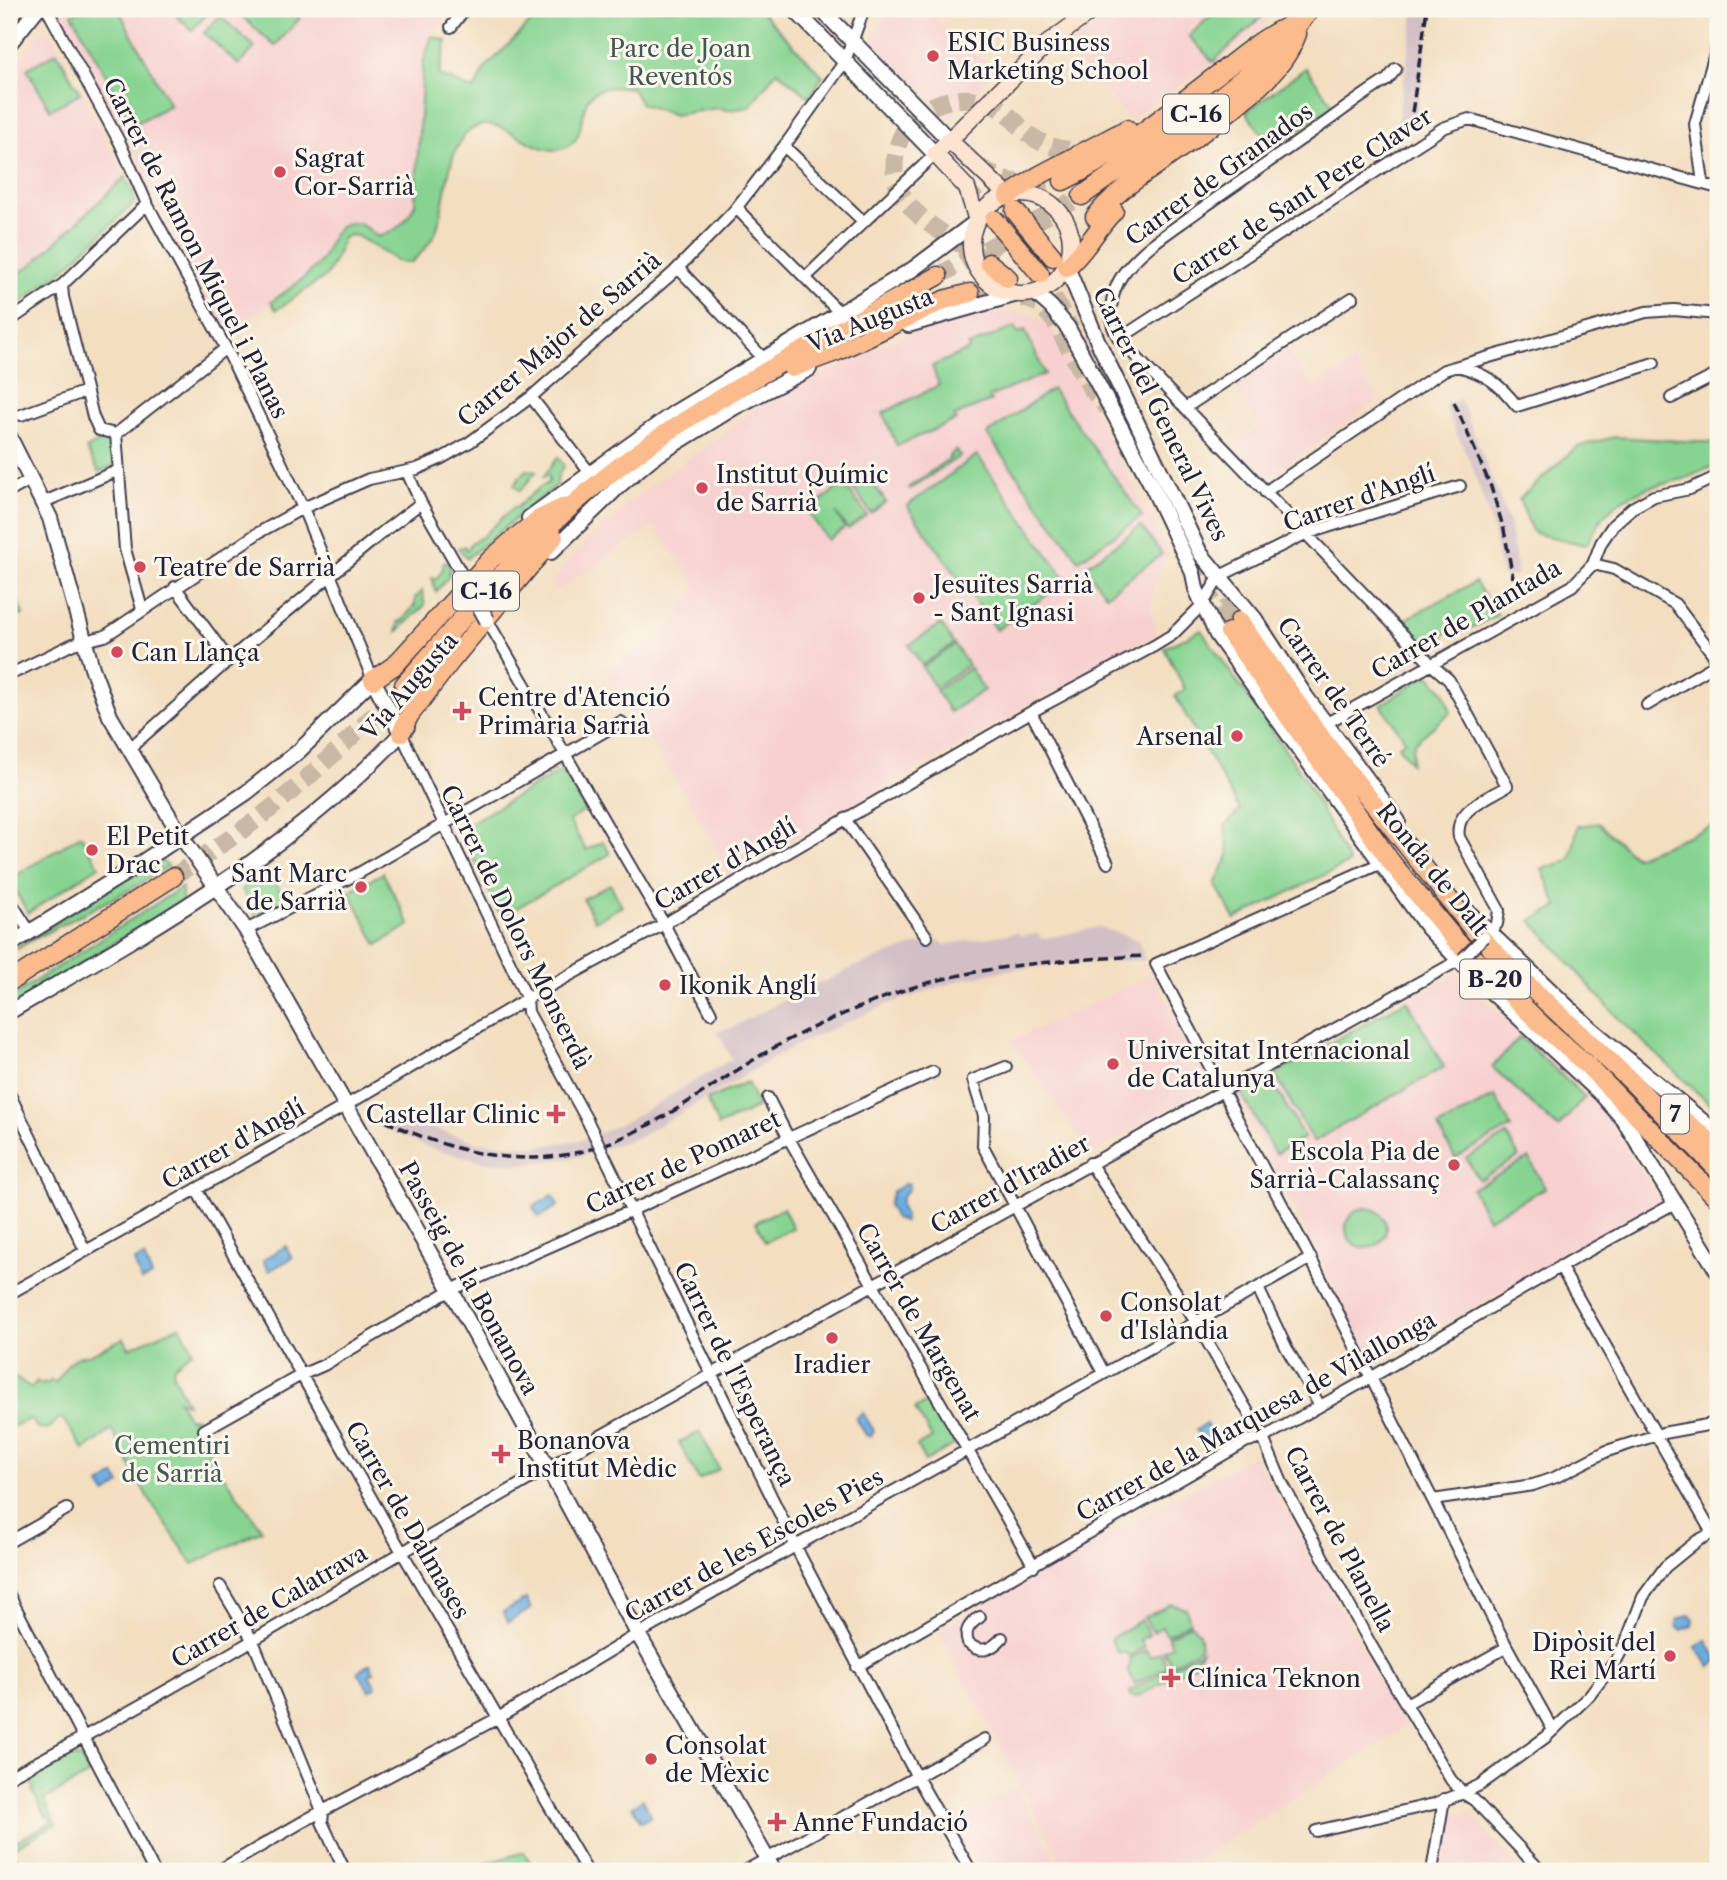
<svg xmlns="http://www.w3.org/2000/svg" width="1727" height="1880" font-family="'Libre Caslon Text',serif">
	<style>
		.built { fill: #f7d0cf }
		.industrial { fill: #d2bec5 }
		.green { fill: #87d492; stroke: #547b66; stroke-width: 2 }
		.water { fill: #6cade0; stroke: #47688e; stroke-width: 2 }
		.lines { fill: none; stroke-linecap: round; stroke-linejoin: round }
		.trunk-tunnel { stroke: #c9b8a5; stroke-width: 18; stroke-dasharray: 18 9; stroke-linecap: butt }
		.minor-casing { stroke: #413e4f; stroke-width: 14 }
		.tertiary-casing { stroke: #413e4f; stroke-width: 18 }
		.secondary-casing { stroke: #413e4f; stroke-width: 19 }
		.trunk-casing { stroke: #413e4f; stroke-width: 21 }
		.minor { stroke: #fff; stroke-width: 10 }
		.tertiary { stroke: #fff; stroke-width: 14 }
		.secondary { stroke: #fde4d1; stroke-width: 16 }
		.trunk { stroke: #fbbb8d; stroke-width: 18 }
		.rail { stroke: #22223b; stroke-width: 3.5; stroke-dasharray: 10 5; stroke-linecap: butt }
		.minor-bridge-casing { stroke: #413e4f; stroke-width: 14; stroke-linecap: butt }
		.tertiary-bridge-casing { stroke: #413e4f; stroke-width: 18; stroke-linecap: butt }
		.minor-bridge { stroke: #fff; stroke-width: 10 }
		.tertiary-bridge { stroke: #fff; stroke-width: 14 }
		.poi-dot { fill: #d1495b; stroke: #fbf7ec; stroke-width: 2.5 }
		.labels { text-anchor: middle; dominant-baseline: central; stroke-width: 6; stroke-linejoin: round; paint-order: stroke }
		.shield { fill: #fbf7ec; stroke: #636270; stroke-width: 2 }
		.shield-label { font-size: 23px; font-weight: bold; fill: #22223b }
		.poi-label { font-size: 24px; fill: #22223b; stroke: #fbf7ec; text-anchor: start }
		.park-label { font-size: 24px; fill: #405755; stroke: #fbf7ec }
		.street-label { font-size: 24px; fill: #22223b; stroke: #fbf7ec }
	</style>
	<rect width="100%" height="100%" fill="#fbf7ec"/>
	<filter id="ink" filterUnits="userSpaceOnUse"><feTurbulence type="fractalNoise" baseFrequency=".0143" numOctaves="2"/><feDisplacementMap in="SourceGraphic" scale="14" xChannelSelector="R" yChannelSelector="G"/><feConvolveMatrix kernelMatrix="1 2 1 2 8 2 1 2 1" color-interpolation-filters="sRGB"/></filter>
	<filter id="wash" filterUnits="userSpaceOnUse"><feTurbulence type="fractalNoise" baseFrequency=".00686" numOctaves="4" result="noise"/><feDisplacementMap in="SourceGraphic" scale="28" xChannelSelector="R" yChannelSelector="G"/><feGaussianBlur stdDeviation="1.57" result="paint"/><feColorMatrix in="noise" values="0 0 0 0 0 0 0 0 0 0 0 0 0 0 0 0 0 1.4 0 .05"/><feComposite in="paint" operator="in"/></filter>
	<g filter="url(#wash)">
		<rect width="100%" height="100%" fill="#f3dec0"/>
		<path class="built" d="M60 9H455L432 35 424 57 415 204 409 217 393 231 378 236 361 224 351 222 341 226 335 231 321 260 304 278 269 300 270 303 244 324 225 331 165 220 129 140 59 12Z
			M886 9H925L996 70 950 118 872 43Z
			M1118 9H1277L1256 33 1213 65 1130 119 1063 48Z
			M41 31 49 33 53 38 125 177 34 263 9 279V74Z
			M1001 313H1017L1034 317 1046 324 1054 333 1169 555 1162 564 1154 583 1151 610 1156 634 728 876 700 818 607 672 678 623 682 604 696 587 695 583 654 526 558 590 552 582 585 542 634 499 770 399 888 342 936 325Z
			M1287 349 1313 389 1353 362 1379 400 1265 479 1232 445 1259 427 1232 385Z
			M1456 973 1596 1103 1611 1124 1660 1201 1374 1364 1236 1096Z
			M1153 975 1211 1086 1091 1154 1011 1041Z
			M1254 1455 1406 1726 1180 1871H1066L938 1630Z
			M1016 1787V1788L1063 1871H980L953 1823Z
			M1468 1812 1523 1871H1440L1451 1816Z"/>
		<path class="industrial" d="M1415 9H1432L1415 127 1397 125Z
			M1460 399 1509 522 1518 575 1502 576 1489 516 1471 464 1444 406Z
			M1099 927 1138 940 1145 960 1068 963 1008 970 966 978 888 1004 796 1045 639 1137 578 1157 523 1164 485 1162 429 1148 384 1128 397 1112 440 1131 479 1142 534 1147 586 1139 629 1120 732 1059 717 1031 733 1027 819 982 821 983 854 967 916 945 941 941 944 945 1019 932V936L1038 934 1042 939Z"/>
		<path class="green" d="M81 9H118L170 105 133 125 72 14Z
			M169 9H211L192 30Z
			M234 9H290L300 18 275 46Z
			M544 9H759L823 76 809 97 777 71 749 107 728 110 717 108 675 115 641 104 631 87C621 88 607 86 599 90 576 99 588 133 570 145 541 164 511 121 483 125 446 130 447 201 437 228 432 242 423 251 412 262H399L357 236 349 235 342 239 339 251 327 275 276 310 271 302C289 289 307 278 321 260 330 247 331 226 350 223 361 221 370 231 378 237 397 231 407 222 415 204L423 63 432 36 447 41 439 75 474 90 485 68Z
			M1218 9H1262L1266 13 1213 62 1189 36Z
			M220 16 255 47 239 65 204 33Z
			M57 52 80 93 50 110 27 69Z
			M1306 68 1333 105 1273 149 1246 112Z
			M125 177 132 189 135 202 59 274 9 311V273L13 277 34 263Z
			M1015 327 1017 333 1025 330 1045 374 989 397 991 401 954 416 956 420 897 446 883 413 939 385 932 366 969 350 968 346Z
			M1052 389 1142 516 1079 560 987 434Z
			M110 436 115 461 111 467 99 472 86 449Z
			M1614 437 1718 443V464L1684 479 1647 488 1623 499 1603 516 1586 545 1533 533 1519 499 1577 447Z
			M956 450 960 456 910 489 909 487 950 458 949 456Z
			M977 455 1067 581 996 630 907 506Z
			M558 457 564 466 558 475 557 485 467 558 458 548 465 546V549L468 550 471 543 482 537 514 507 516 508 540 487 549 483V476L543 477Z
			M526 470 536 472 520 491 514 485Z
			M863 470 886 502 871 513 848 481Z
			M843 483 867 515 848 529 836 513 845 528 828 540 808 512Z
			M1141 526 1162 554 1106 595 1085 567Z
			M446 561 450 569 448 577 436 592 432 578 436 579 443 569V563Z
			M9 575 23 615 9 619Z
			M1475 582 1498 615 1471 628 1465 623 1442 636 1446 643 1431 651 1402 621Z
			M422 591 425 605 397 632 398 621 401 622 415 605V598Z
			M941 624 954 644 922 665 909 645Z
			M1201 630 1304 777 1349 863 1235 919 1215 884 1229 855 1225 826 1240 810 1175 696 1185 689 1164 648Z
			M955 645 968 665 935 687 922 667Z
			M970 668 984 690 950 712 936 690Z
			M1428 674 1444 692 1451 712 1414 743 1411 763 1398 746 1405 740 1381 705Z
			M562 770 586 810 569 821 586 850 603 842 610 854 508 913 506 909 499 912 460 829Z
			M1718 822V1112L1618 1018 1531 920 1558 907 1542 869 1570 860 1578 826 1598 823 1635 857 1715 825Z
			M81 835 99 866 28 913 9 880Z
			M157 858 169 866 131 889 9 952Z
			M267 870 287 902 256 917 242 889Z
			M383 873 410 925 377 945 349 891Z
			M610 884 622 906 595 921 583 899Z
			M182 887V903L116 941 9 1010V998Z
			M1407 1000 1444 1067 1313 1142 1275 1074Z
			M1520 1037 1585 1097 1558 1128 1492 1067Z
			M1270 1077 1304 1138 1275 1154 1241 1093Z
			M747 1082 758 1107 718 1126 707 1100Z
			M1495 1096 1511 1127 1455 1158 1438 1127Z
			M1507 1135 1519 1157 1479 1180 1466 1158Z
			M1529 1158 1545 1188 1488 1219 1472 1189Z
			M1346 1228a20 20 0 1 1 40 0a20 20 0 1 1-40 0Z
			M783 1208 793 1228 765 1242 756 1222Z
			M180 1326 193 1351 174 1366 173 1374 187 1404 178 1400 189 1419 195 1417 213 1461 262 1530 193 1564 148 1498 112 1430 84 1450 62 1418H59L50 1428 39 1429 30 1419 9 1428V1379L12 1376 32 1388 37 1381 42 1385 44 1382 48 1384 51 1380 56 1383C65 1369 69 1355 89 1355L124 1338 129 1348Z
			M930 1400 955 1444 925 1461 917 1446 932 1438 915 1409Z
			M700 1432 719 1469 699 1480 679 1442Z
			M1171 1604 1186 1609 1190 1622 1167 1635 1162 1627 1153 1632 1144 1618Z
			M1141 1620 1149 1635 1140 1640 1144 1647 1129 1656 1124 1652 1118 1653 1110 1639Z
			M1191 1624C1200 1633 1201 1635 1200 1648L1172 1665 1163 1650 1172 1645 1168 1637Z
			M1146 1650 1150 1657 1160 1652 1168 1667 1135 1684 1127 1670 1131 1664 1130 1658Z
			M1201 1651 1196 1663 1137 1697 1130 1696V1691Z
			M67 1754 81 1759 89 1774 44 1800 56 1824 13 1848 9 1840V1825L17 1841 52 1822 48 1816 46 1817 32 1790 34 1789 30 1782 9 1793V1787Z
			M524 1852 535 1871H462Z"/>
		<path class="water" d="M905 1184H909L908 1190 903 1195 900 1204 905 1217 904 1222 895 1218 888 1205 893 1191Z
			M553 1195 558 1206 539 1217 533 1207Z
			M286 1246 292 1258 269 1271 263 1260Z
			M144 1257 152 1276 141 1281 134 1261Z
			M863 1413 874 1431 871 1437 866 1435 856 1418Z
			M1206 1424 1217 1443 1207 1449 1196 1430Z
			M115 1475 121 1484 106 1494 100 1485Z
			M526 1599 531 1609 508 1622 503 1612Z
			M1690 1615 1694 1619 1692 1626 1682 1630 1677 1627V1620Z
			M1707 1640 1718 1661 1710 1667 1696 1647Z
			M370 1664 374 1672 369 1675 376 1687 369 1691 358 1671Z
			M643 1799 651 1816 641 1822 632 1806Z"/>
	</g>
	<g filter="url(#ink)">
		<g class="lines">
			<path class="trunk-tunnel" d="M980 167C1004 184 1035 189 1063 181
				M964 187 994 219
				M989 263C951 234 883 212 896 152 905 107 958 86 997 107 1013 116 1023 133 1039 141 1055 150 1074 151 1091 150
				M1040 274 1071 329
				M938 276 1082 196
				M970 293H1010L1038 303 1053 319 1090 387 1107 408
				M1191 562 1229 632
				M1215 574 1239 621
				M173 877C205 855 239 834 270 809 318 771 361 728 404 685"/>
			<g class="minor-casing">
				<path id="minor" d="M47 9 120 143 147 204 230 356 303 508 373 680
					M451 27 465 9
					M1396 69 1387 80C1367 92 1348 106 1329 120 1286 150 1244 179 1201 209 1174 229 1143 247 1123 274 1110 293 1106 321 1119 339L1432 665 1449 680 1507 786C1487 799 1454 809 1459 837L1499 910 1497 924 1484 937
					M784 146 864 222
					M1703 183 1695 124 1718 43
					M738 207 742 214 839 312
					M678 268 763 358
					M805 278 935 154
					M62 285 63 297 93 417 99 430 116 434
					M9 321 62 285 147 204
					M1119 339 1443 128 1469 119 1718 188
					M1458 366C1486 374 1499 383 1517 406L1654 363
					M531 397 590 473
					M1671 398 1718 374
					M1185 408 1352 298
					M21 415 86 391
					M116 434 125 549 142 609
					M116 434 226 348
					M407 472 421 503 464 578
					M9 492 32 479
					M1265 492 1444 370 1646 312 1674 310 1718 314
					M44 502 119 470
					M1593 564 1614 569 1675 604 1713 654 1715 665 1647 705
					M175 587 229 660
					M490 625 664 924 711 1013
					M9 675 73 644 105 636 258 533 303 508 369 479 417 469 442 458 470 442 531 397 673 273 733 212 788 141 845 61 864 9
					M1031 712 1108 863
					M1325 724 1572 586 1593 564 1601 543 1613 525 1632 508 1654 496 1690 489 1718 476
					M401 733 527 999 528 1012 587 1120
					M129 749 229 660 384 531 421 503
					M845 819 927 937
					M1379 864 1156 964 1315 1267 1507 1647 1553 1730
					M9 899 30 932
					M246 930 359 873 621 722
					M1006 1067 973 1080 984 1116 983 1146 1104 1373
					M9 1093 85 1250
					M768 1098 788 1137 1034 1566
					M1090 1163 1196 1322 1263 1438 1282 1483 1371 1645 1451 1780 1463 1793 1474 1800 1541 1871
					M614 1175 801 1557 917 1777 971 1871
					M196 1189 391 1533 587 1871
					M1560 1266 1712 1533
					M1258 1288 1286 1347 1320 1406
					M9 1294 345 1106 535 994 664 924 1031 712 1154 646 1172 635 1202 605 1220 576 1305 534 1460 486
					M204 1430 301 1375 324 1365 451 1290 630 1211 933 1072
					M1433 1500 1533 1485 1556 1477 1607 1451 1663 1433 1718 1423
					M9 1542 67 1509
					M220 1586 253 1641 323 1813 322 1822 345 1871
					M9 1595 154 1871
					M980 1617C969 1624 964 1631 968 1643 981 1655 992 1649 1002 1638
					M857 1667 1247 1441 1263 1438 1372 1377 1572 1260 1675 1203
					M1406 1704 1507 1647
					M9 1777C139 1709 265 1633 391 1559 461 1517 533 1479 602 1435L1463 958
					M1316 1831 1434 1804 1463 1793 1480 1785 1546 1737 1589 1696 1617 1659 1626 1642 1643 1597 1665 1567 1697 1541 1718 1530
					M9 1862 14 1871
					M218 1871 304 1821 498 1718 638 1634 1311 1258
					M745 1871 985 1739
					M1432 1871 1444 1799"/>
			</g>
			<g class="tertiary-casing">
				<path id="tertiary" d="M794 9 935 154
					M821 9 949 140
					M9 44 37 9
					M1067 267 1098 342 1200 553 1255 619 1306 697 1398 821
					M1034 292 1051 307 1068 328 1150 482 1193 573 1196 589 1217 635 1427 927 1471 973 1602 1095 1623 1119 1718 1272
					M908 325 1017 294
					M9 436 50 518 92 668 110 716 181 836 246 930 451 1290 638 1634 774 1871
					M529 518 674 413 913 269 977 221
					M551 552 619 486 652 458 733 408 809 369
					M373 680 401 733
					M1468 912 1591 1029 1718 1134
					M9 945 135 867 246 793 299 751 378 674
					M9 1012C150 930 296 849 407 727"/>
			</g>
			<g class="secondary-casing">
				<path id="secondary" d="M949 140 1008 196
					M971 244a50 50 0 1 1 100 0a50 50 0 1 1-100 0Z
					M977 221 967 188 935 154 1047 44 1094 9"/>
			</g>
			<g class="trunk-casing">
				<path id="trunk" d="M1063 181C1115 156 1163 117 1209 81 1235 62 1259 39 1288 26
					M1008 196 1038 176 1127 129
					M1082 196C1161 139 1249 86 1311 9
					M1015 211 1053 257
					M1095 217C1116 190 1146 173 1174 153 1198 136 1221 119 1243 100 1265 83 1287 61 1297 34
					M994 219 1040 274
					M989 263 1008 278
					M1067 267C1086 251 1096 229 1114 211
					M792 368 838 351 944 300 970 293
					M1239 621 1323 740 1471 927 1513 971 1631 1081 1718 1170
					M1229 632 1391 862 1456 941 1544 1027 1587 1065 1718 1199
					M373 680 395 665 490 560 516 537 541 518 564 507
					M404 685C468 612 531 536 607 476 708 397 826 339 938 276
					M401 733 409 716 451 661 554 537
					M9 982 173 877
					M1677 1115 1718 1148"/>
			</g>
			<use href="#minor" class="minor"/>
			<use href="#tertiary" class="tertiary"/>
			<use href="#secondary" class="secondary"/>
			<use href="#trunk" class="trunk"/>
			<path class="rail" d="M1410 127 1427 9
				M1454 402 1491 487 1504 530 1513 578
				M385 1121C463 1157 539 1174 621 1138 680 1113 730 1071 786 1041 820 1023 857 1008 893 994 974 965 1059 960 1144 956"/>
			<g class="minor-bridge-casing">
				<path id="minor-bridge" d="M1463 958 1484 937
					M587 1120 614 1175"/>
			</g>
			<g class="tertiary-bridge-casing">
				<path id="tertiary-bridge" d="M466 582 487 620"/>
			</g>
			<use href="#minor-bridge" class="minor-bridge"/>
			<use href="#tertiary-bridge" class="tertiary-bridge"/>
		</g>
	</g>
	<g class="poi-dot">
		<circle cx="933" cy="56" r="7"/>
		<circle cx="280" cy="172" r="7"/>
		<circle cx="702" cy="488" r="7"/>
		<circle cx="140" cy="567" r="7"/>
		<circle cx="919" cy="598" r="7"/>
		<circle cx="117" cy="652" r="7"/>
		<path d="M458.5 700.5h7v7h7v7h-7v7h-7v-7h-7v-7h7z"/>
		<circle cx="1237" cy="736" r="7"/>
		<circle cx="92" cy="850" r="7"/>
		<circle cx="361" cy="887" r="7"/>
		<circle cx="665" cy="985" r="7"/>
		<circle cx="1113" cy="1064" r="7"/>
		<path d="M552.5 1103.5h7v7h7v7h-7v7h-7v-7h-7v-7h7z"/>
		<circle cx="1454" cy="1165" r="7"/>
		<circle cx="1106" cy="1316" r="7"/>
		<circle cx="832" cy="1338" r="7"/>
		<path d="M497.5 1443.5h7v7h7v7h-7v7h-7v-7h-7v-7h7z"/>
		<circle cx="1670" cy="1656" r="7"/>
		<path d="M1167.5 1667.5h7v7h7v7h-7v7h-7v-7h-7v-7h7z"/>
		<circle cx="651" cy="1759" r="7"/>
		<path d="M773.5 1811.5h7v7h7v7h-7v7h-7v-7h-7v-7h7z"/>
	</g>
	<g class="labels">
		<g class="shield">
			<rect x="1163" y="94.5" width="66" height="39" rx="5"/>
			<rect x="453" y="571.5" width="66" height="39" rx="5"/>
			<rect x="1460" y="959.5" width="70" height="39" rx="5"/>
			<rect x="1661" y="1094.5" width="28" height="39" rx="5"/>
		</g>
		<g class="shield-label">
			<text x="1196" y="114">C-16</text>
			<text x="486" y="591">C-16</text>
			<text x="1495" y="979">B-20</text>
			<text x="1675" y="1114">7</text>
		</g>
		<g class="poi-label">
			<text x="947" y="42">ESIC Business<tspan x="947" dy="28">Marketing School</tspan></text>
			<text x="294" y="158">Sagrat<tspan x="294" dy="28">Cor-Sarrià</tspan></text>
			<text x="716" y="474">Institut Químic<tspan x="716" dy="28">de Sarrià</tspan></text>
			<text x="154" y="567">Teatre de Sarrià</text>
			<text x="933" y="584">Jesuïtes Sarrià<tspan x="933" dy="28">- Sant Ignasi</tspan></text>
			<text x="131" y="652">Can Llança</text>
			<text x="478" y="697">Centre d'Atenció<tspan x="478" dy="28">Primària Sarrià</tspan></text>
			<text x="1223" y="736" text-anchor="end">Arsenal</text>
			<text x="106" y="836">El Petit<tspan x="106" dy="28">Drac</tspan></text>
			<text x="347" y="873" text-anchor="end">Sant Marc<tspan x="347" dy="28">de Sarrià</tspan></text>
			<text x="679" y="985">Ikonik Anglí</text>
			<text x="1127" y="1050">Universitat Internacional<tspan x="1127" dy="28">de Catalunya</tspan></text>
			<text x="540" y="1114" text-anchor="end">Castellar Clinic</text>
			<text x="1440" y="1151" text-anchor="end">Escola Pia de<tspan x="1440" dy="28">Sarrià-Calassanç</tspan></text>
			<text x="1120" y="1302">Consolat<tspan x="1120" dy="28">d'Islàndia</tspan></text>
			<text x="832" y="1364" text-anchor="middle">Iradier</text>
			<text x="517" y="1440">Bonanova<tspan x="517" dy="28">Institut Mèdic</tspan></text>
			<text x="1656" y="1642" text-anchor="end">Dipòsit del<tspan x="1656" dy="28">Rei Martí</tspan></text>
			<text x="1187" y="1678">Clínica Teknon</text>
			<text x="665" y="1745">Consolat<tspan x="665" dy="28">de Mèxic</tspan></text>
			<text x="793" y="1822">Anne Fundació</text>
		</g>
		<g class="park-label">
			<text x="680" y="48">Parc de Joan<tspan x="680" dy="28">Reventós</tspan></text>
			<text x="172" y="1445">Cementiri<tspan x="172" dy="28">de Sarrià</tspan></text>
		</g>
		<g class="street-label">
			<text transform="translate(1219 174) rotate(-36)">Carrer de Granados</text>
			<text transform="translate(1302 196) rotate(-33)">Carrer de Sant Pere Claver</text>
			<text transform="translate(196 248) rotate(63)">Carrer de Ramon Miquel i Planas</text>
			<text transform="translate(870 320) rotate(-22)">Via Augusta</text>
			<text transform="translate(559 339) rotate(-40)">Carrer Major de Sarrià</text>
			<text transform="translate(1161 414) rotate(64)">Carrer del General Vives</text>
			<text transform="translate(1359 498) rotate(-19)">Carrer d'Anglí</text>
			<text transform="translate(1466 619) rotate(-30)">Carrer de Plantada</text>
			<text transform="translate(409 686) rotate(-49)">Via Augusta</text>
			<text transform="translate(1334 692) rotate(55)">Carrer de Terré</text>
			<text transform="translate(725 864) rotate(-30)">Carrer d'Anglí</text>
			<text transform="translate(1433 869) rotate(51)">Ronda de Dalt</text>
			<text transform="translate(516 927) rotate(64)">Carrer de Dolors Monserdà</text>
			<text transform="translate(233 1144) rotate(-29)">Carrer d'Anglí</text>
			<text transform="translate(683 1162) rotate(-25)">Carrer de Pomaret</text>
			<text transform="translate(1010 1184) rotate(-29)">Carrer d'Iradier</text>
			<text transform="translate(469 1278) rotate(61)">Passeig de la Bonanova</text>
			<text transform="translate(919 1322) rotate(60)">Carrer de Margenat</text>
			<text transform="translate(735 1374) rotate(64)">Carrer de l'Esperança</text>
			<text transform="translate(1256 1416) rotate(-29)">Carrer de la Marquesa de Vilallonga</text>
			<text transform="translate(408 1520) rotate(60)">Carrer de Dalmases</text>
			<text transform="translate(1340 1539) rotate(62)">Carrer de Planella</text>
			<text transform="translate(754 1545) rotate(-29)">Carrer de les Escoles Pies</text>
			<text transform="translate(269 1606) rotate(-30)">Carrer de Calatrava</text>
		</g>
	</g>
	<rect width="1727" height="1880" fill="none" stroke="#fbf7ec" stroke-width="35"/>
</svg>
